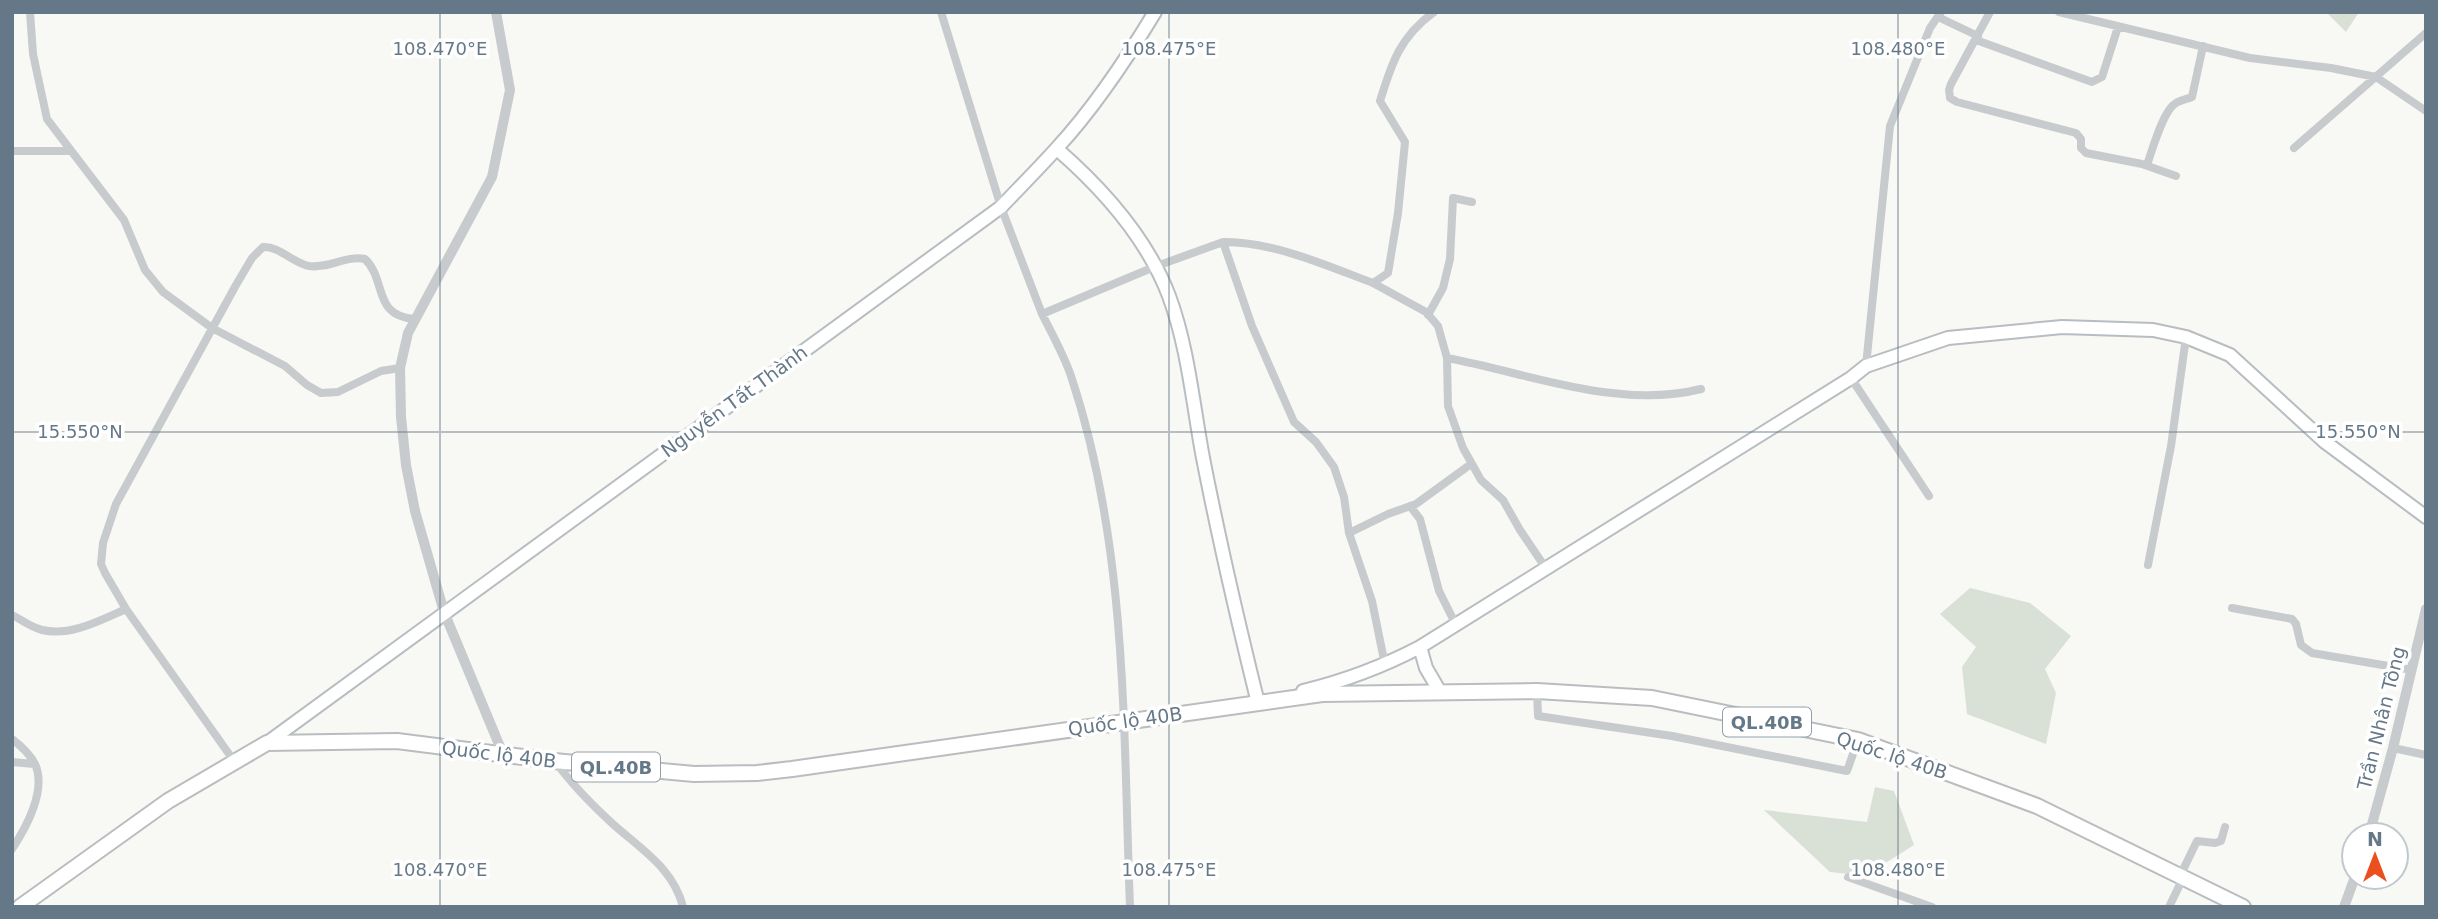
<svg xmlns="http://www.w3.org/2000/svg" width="2438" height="919" font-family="'DejaVu Sans',sans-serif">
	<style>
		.green { fill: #d9e0d5 }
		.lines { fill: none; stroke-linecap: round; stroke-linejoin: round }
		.secondary-casing { stroke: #b7bdc1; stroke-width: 16 }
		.trunk-casing { stroke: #b9bdc0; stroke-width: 18 }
		.minor { stroke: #c7cbce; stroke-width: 8 }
		.tertiary { stroke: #c7cbce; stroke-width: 10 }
		.secondary { stroke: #fff; stroke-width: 12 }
		.trunk { stroke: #fff; stroke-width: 14 }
		.ticks { fill: none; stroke: #657887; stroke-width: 2; stroke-opacity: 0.45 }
		.labels { text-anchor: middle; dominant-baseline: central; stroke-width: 7; stroke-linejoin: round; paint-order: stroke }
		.shield { fill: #fff; stroke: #93a0ab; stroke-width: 2 }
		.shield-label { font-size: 18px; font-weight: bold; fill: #657887 }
		.street-label { font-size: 19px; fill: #657887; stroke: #fff }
		.ticks-label { font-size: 18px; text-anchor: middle; fill: #657887; stroke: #fff; stroke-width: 7; stroke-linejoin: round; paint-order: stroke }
	</style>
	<rect width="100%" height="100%" fill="#f8f8f4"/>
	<path class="green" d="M2326 12H2359L2346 32Z
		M1970 588 2030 603 2071 636 2045 669 2056 693 2046 744 1967 714 1962 667 1976 647 1940 614Z
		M1875 787 1894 791 1914 845 1887 862 1859 875 1830 872 1764 810 1867 822Z"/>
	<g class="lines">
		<g class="secondary-casing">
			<path id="secondary" d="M1057 149C1103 189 1147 238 1169 296 1188 347 1193 405 1203 458 1219 540 1238 622 1258 703L1265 701
				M1420 647 1426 668 1440 692
				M1303 691C1344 681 1382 667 1420 647L1851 378 1866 366 1948 338 2062 327 2153 330 2186 337 2230 355 2325 442 2426 517
				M267 743 1001 207C1020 187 1039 168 1057 148 1095 107 1126 60 1155 12"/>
		</g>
		<g class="trunk-casing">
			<path id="trunk" d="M20 907 168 801 267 743 397 741 554 761 694 774 757 773 792 769 1322 694 1537 691 1652 698 1858 740 2037 806 2243 907"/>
		</g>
		<path class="minor" d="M30 12 33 54 47 119 124 220 145 270 163 292 212 328 285 366 307 385 321 393 338 392 381 371 400 368
			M941 12 1001 207 1042 314 1154 267 1223 242
			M1990 12 1951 84 1949 90 1950 98 1957 102 2076 133 2081 139V148L2086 153 2142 164 2176 176
			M2059 12 2250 58 2331 68 2376 77 2426 111
			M1938 17 1978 36
			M1976 40 2092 82 2102 77 2118 27
			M2294 148 2426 33
			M12 151H71
			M2147 165C2152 151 2163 110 2176 103 2181 100 2187 99 2192 97L2203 46
			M1373 283 1426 312 1438 326 1447 358 1448 406 1463 448 1481 480 1503 500 1520 530 1545 567
			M1042 314C1052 334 1064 355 1071 376 1128 547 1123 729 1130 907
			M1428 315 1443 288 1450 259 1453 198 1472 202
			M1447 358C1528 373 1618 410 1701 389
			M1866 366 1890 126 1930 28 1941 12
			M1851 378 1929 496
			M1410 506 1420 519 1439 591 1456 625
			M1349 533 1388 514 1416 504 1471 464
			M2148 565 2171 446 2186 337
			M2232 608 2292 619 2296 624 2301 645 2312 653 2412 670
			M12 615C22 620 30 627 42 630 70 637 101 620 126 609
			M1385 665 1372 601 1349 533 1344 497 1334 467 1316 442 1294 422 1252 326 1223 242C1275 242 1325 265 1373 283L1388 273 1398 213 1405 142 1380 101C1392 62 1400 37 1434 12
			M1537 691 1538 716 1672 736 1847 771 1858 740
			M12 739C21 746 30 754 35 764 47 790 26 828 12 849
			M2393 748 2426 755
			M234 761 126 609 105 573 101 564 103 543 116 504 236 285 252 258 263 247C279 246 293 263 309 266 328 269 346 255 365 259 387 280 372 316 415 319
			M555 761C572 785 592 805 614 825 641 849 674 869 683 907
			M12 762 34 764
			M2180 876 2197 841 2215 843 2221 841 2225 827
			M1848 877 1932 907
			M2169 907 2183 878"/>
		<path class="tertiary" d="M496 12 510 90 492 177 408 333 400 368 401 417 406 465 415 511 444 612 503 754
			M2369 835 2393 748 2426 609
			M2344 907 2355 877"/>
		<use href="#secondary" class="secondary"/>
		<use href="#trunk" class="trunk"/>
	</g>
	<path class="ticks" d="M440 12V907M1169 12V907M1898 12V907M12 432H2426"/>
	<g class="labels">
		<g class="shield">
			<rect x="1723" y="707.5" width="88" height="29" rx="5"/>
			<rect x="572" y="752.5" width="88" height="29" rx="5"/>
		</g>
		<g class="shield-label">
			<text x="1767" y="722">QL.40B</text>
			<text x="616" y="767">QL.40B</text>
		</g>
		<g class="street-label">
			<text transform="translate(734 401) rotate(-36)">Nguyễn Tất Thành</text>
			<text transform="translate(2381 718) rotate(-76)">Trần Nhân Tông</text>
			<text transform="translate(1125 721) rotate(-8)">Quốc lộ 40B</text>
			<text transform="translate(499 754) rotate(7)">Quốc lộ 40B</text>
			<text transform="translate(1892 755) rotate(18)">Quốc lộ 40B</text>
		</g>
	</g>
	<g class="ticks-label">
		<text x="440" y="55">108.470°E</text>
		<text x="1169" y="55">108.475°E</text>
		<text x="1898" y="55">108.480°E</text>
		<text x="80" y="438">15.550°N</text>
		<text x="2358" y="438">15.550°N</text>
		<text x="440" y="876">108.470°E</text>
		<text x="1169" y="876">108.475°E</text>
		<text x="1898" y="876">108.480°E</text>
	</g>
	<rect width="2438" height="919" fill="none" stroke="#657887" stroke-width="28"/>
	<g transform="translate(2375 856)"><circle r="33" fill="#ffffff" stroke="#c1c9cf" stroke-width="2"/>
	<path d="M0-5L12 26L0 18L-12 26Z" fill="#ec4e20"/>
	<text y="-10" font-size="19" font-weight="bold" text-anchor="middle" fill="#657887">N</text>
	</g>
</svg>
